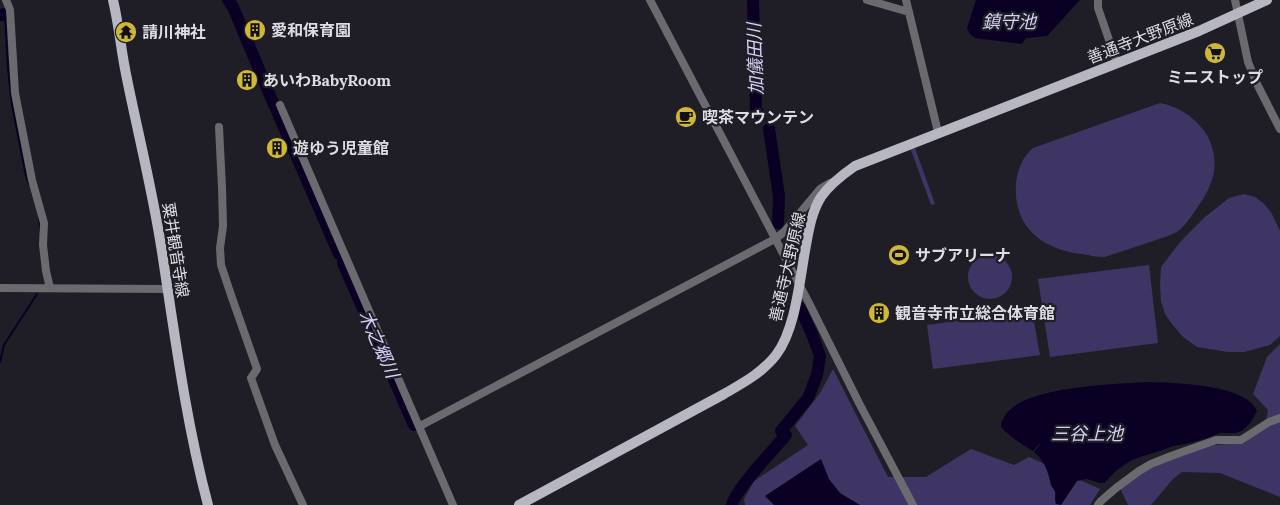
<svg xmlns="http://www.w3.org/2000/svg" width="1280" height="505" font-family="Lora,'Noto Sans JP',serif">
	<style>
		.green { fill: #3e3564 }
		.water { fill: #0a0024 }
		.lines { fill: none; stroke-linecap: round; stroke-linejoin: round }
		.stream { stroke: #0a0024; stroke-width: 2 }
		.river { stroke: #0a0024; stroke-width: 12 }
		.minor { stroke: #6a6a6f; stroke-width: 8 }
		.major { stroke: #b7b7c1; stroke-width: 10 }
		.labels { text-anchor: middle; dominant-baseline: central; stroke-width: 4.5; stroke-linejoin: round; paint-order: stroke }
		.poi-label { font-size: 16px; font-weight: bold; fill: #dddce2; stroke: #1f1e26; text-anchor: start }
		.street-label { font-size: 16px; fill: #dddce2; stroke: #1f1e26 }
		.water-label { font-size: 18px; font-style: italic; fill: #d4d0f6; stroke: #1f1e26 }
	</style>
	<rect width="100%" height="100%" fill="#1f1e26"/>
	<path class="green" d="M1160 103C1180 107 1198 119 1208 137 1222 166 1212 187 1195 211 1190 218 1185 226 1178 231 1171 236 1161 238 1153 241 1141 245 1129 249 1117 253 1113 254 1107 257 1103 257 1098 257 1092 256 1088 255 1058 252 1029 241 1019 211 1012 190 1016 162 1033 148Z
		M915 148 935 204 931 205 911 150Z
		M1244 194 1255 197 1264 204 1271 212 1280 231V336L1270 345 1244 352H1228L1197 347 1183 337 1172 324 1165 314 1161 301 1160 285 1161 267 1181 241 1205 217 1229 198Z
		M968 277a22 22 0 1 1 44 0a22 22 0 1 1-44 0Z
		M1149 265 1158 343 1050 357 1038 279Z
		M1032 311 1040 355 933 369 927 325Z
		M1280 344V497L1220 473 1182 472 1173 479 1151 505H1128L1120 488 1140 474 1168 460 1213 445 1244 443 1265 426 1268 410 1253 394 1267 357Z
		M833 369 888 477H926L971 449 1014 465 1029 457 1100 489 1090 505H745L744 499 754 481 808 445 795 426 820 393Z"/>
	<path class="water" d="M976 0H1080L1047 36 1026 38 1022 44 975 38 970 34 967 28Z
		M1149 382C1174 383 1247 384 1257 411L1251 422 1243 430 1236 433H1220L1207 438 1186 444 1173 446 1160 451 1143 456 1132 460 1117 470 1104 483H1100L1087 479 1077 481 1061 505 1056 504C1054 500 1056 496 1055 492 1054 489 1052 487 1051 485 1048 472 1045 461 1034 452L1040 444H1039L1033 451C1021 444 1010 437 1001 427 1001 424 1001 421 1003 419 1006 412 1016 404 1023 401 1057 386 1111 384 1149 382Z
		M821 459 829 479 840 493 860 505H774L765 496Z"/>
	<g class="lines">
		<path class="stream" d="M5 14 8 69 12 105 26 176 29 184
			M39 217 40 230
			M0 362 4 345 37 294"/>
		<path class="river" d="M228 0 233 7 274 105
			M753 0 756 109 760 117
			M0 15 5 14
			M276 109 339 254
			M769 129 779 196 778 223
			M343 263 414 425
			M781 431 808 398 817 375 820 356 812 334 800 308
			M732 505C734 491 775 448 786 435"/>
		<path class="minor" d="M6 0 10 10 15 93 32 180 44 223 43 245 46 271 50 288
			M650 0 809 303 859 403 913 505
			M867 0 909 12
			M906 0 938 132
			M1098 0V8L1117 63
			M1235 0 1248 62 1257 84 1280 129
			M280 105 453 505
			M219 127 222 187 223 226 220 248 221 265 230 292 257 369 251 378 275 445 303 505
			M0 288 167 289
			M420 426 775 239 784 232 820 189 830 183
			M1098 505 1101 501 1116 488 1139 471 1151 464 1171 456 1216 440H1241L1269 422 1280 418"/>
		<path class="major" d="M113 0C119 25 121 50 126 74 138 134 153 192 162 252 175 337 186 422 208 505
			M519 505 724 394C743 383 762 373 776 355 796 329 800 277 806 245 809 229 812 211 821 197 830 184 842 175 855 166L1199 31 1267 0"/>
	</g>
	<defs>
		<g id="building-disc" transform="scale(1.125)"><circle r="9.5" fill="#d1b736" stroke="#1f1e26"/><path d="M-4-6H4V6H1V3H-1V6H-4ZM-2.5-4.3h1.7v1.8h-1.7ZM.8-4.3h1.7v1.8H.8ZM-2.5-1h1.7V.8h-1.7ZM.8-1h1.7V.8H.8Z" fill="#111"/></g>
		<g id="temple-disc" transform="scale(1.125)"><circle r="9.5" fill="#d1b736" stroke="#1f1e26"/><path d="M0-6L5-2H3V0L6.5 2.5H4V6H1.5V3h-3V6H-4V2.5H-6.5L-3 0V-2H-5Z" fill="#111"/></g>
		<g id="supermarket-disc" transform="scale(1.125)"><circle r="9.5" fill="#d1b736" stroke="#1f1e26"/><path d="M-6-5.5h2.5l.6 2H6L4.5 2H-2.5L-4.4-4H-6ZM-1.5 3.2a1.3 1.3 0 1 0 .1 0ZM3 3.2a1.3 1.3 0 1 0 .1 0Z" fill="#111"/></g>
		<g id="cafe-disc" transform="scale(1.125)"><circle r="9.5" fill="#d1b736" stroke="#1f1e26"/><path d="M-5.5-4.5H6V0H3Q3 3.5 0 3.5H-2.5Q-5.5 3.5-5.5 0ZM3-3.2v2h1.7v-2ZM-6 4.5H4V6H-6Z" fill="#111"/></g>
		<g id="stadium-disc" transform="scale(1.125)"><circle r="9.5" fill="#d1b736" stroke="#1f1e26"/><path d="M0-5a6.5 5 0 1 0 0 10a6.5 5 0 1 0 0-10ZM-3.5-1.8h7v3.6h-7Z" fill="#111"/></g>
	</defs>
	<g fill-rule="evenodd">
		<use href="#building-disc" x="255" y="30"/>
		<use href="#temple-disc" x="126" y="32"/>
		<use href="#supermarket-disc" x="1215" y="53"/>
		<use href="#building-disc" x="247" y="80"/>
		<use href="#cafe-disc" x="686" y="117"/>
		<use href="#building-disc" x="277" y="148"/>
		<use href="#stadium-disc" x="899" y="255"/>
		<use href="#building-disc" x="879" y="313"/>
	</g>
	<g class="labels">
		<g class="poi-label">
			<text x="271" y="30">愛和保育園</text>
			<text x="142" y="32">請川神社</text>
			<text x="1215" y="77" text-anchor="middle">ミニストップ</text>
			<text x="263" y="80">あいわBabyRoom</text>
			<text x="702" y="117">喫茶マウンテン</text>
			<text x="293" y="148">遊ゆう児童館</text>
			<text x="915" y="255">サブアリーナ</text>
			<text x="895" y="313">観音寺市立総合体育館</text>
		</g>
		<g class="street-label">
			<text transform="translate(1140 38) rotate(-21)">善通寺大野原線</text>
			<text transform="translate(176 250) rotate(81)">粟井観音寺線</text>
			<text transform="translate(787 267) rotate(-77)">善通寺大野原線</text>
		</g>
		<g class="water-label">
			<text x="1009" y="21">鎮守池</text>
			<text transform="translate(755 59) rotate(-92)">加儀田川</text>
			<text transform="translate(379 344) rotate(66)">木之郷川</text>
			<text x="1087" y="433">三谷上池</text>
		</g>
	</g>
</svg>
